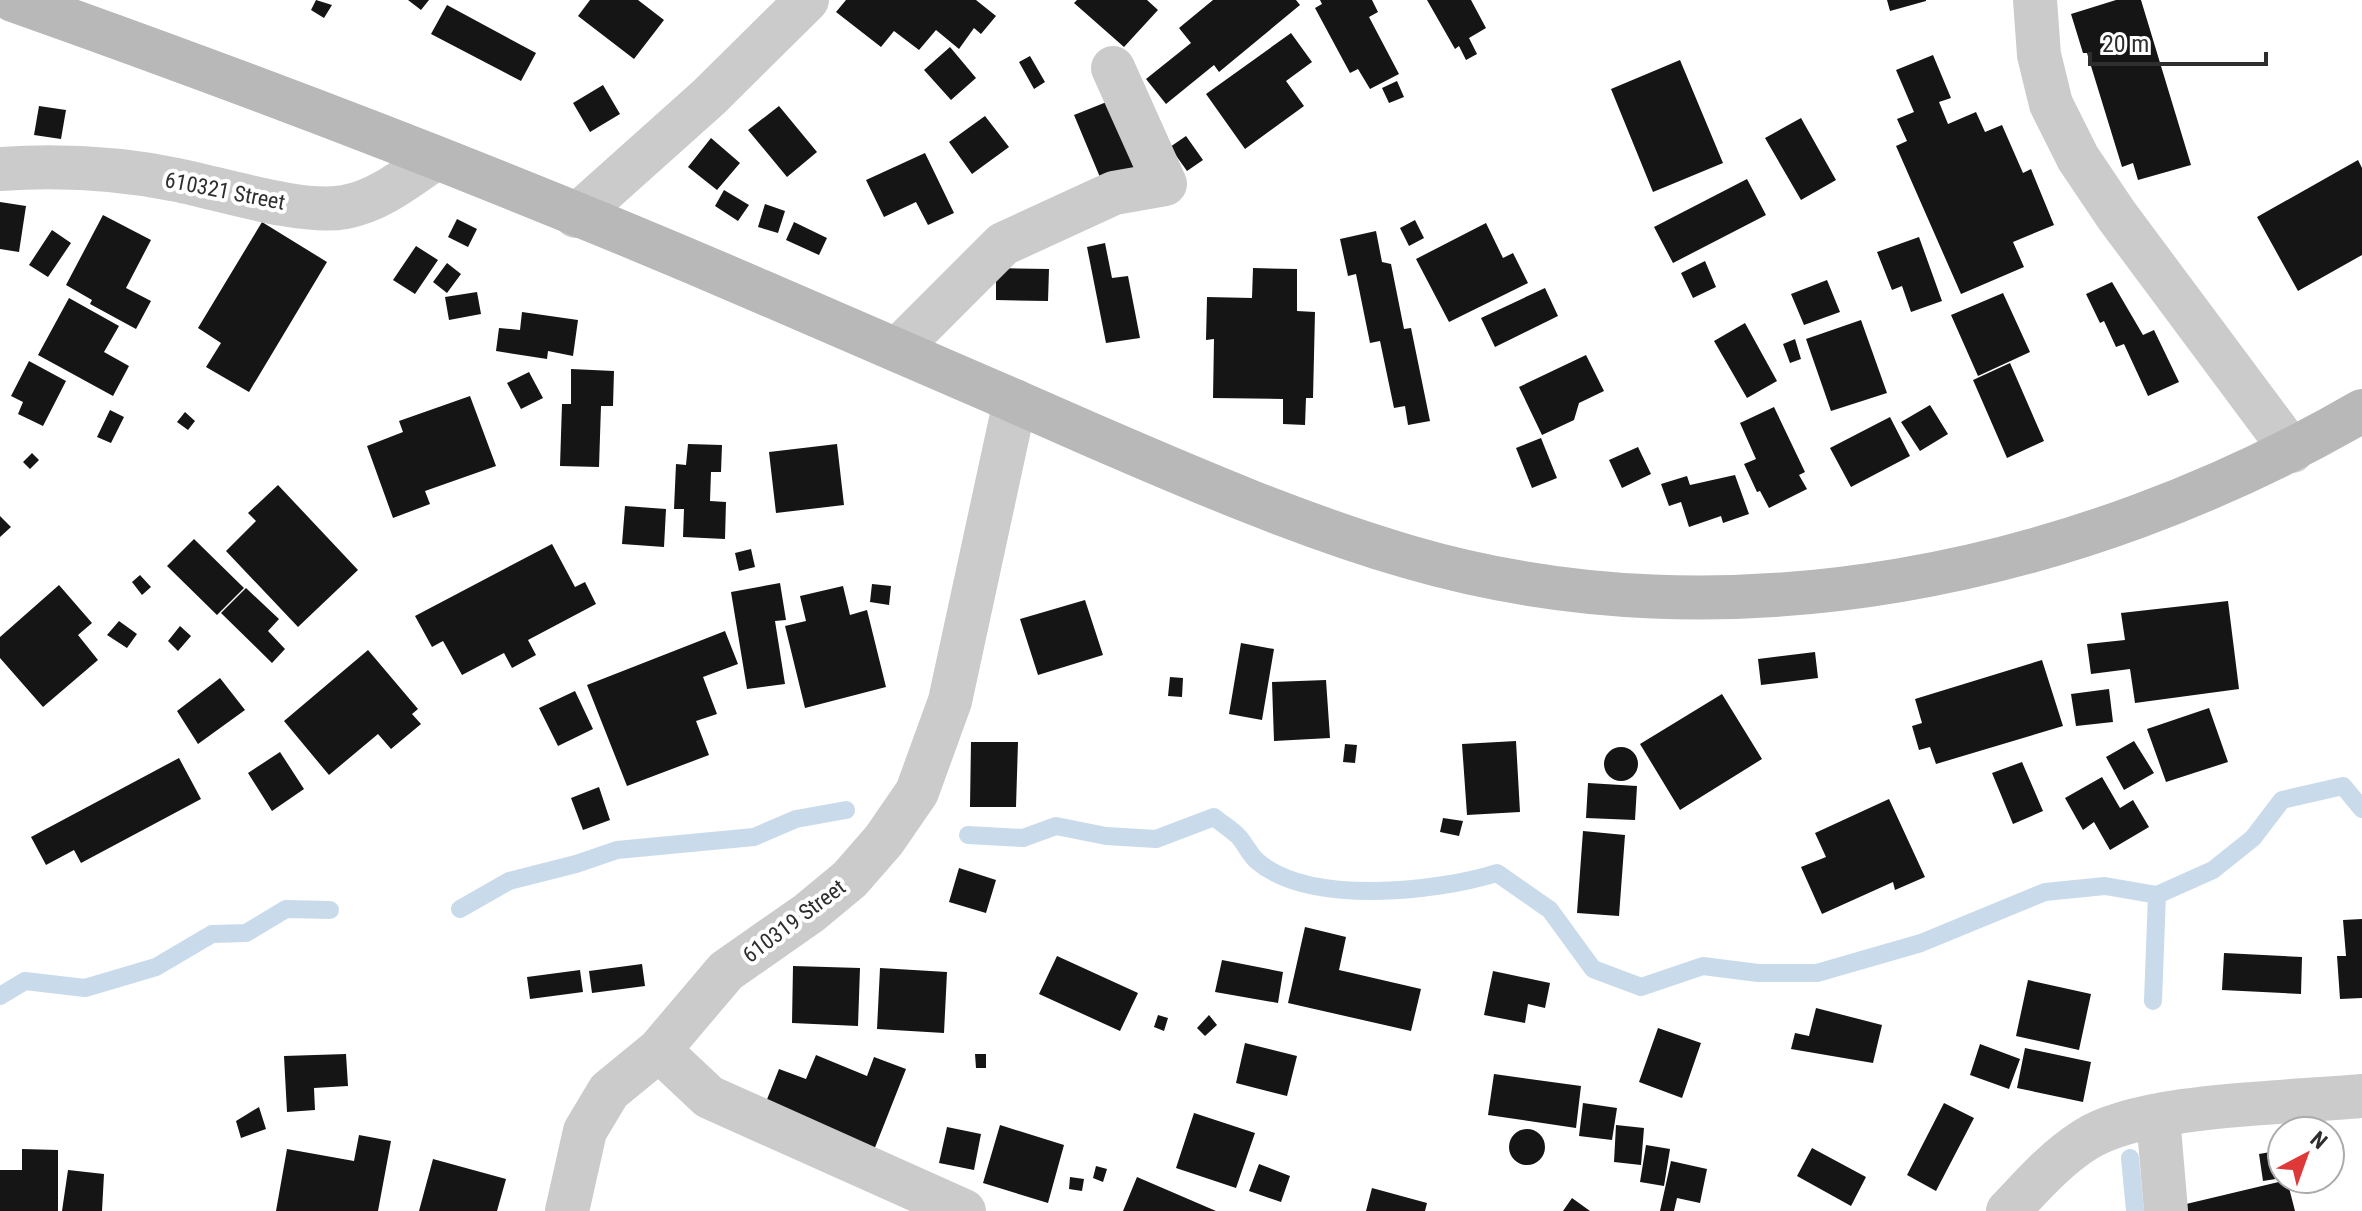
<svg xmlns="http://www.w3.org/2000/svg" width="2362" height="1211" font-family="'Roboto Condensed',sans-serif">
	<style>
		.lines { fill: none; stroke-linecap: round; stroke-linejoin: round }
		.stream { stroke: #c9dbea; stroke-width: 18 }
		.building { fill: #151515 }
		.street { stroke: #cbcbcb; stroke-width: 44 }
		.secondary { stroke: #b8b8b8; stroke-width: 44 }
		.labels { text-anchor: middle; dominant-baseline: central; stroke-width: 8; stroke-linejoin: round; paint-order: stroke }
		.street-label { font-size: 22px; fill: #2e2e2e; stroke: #fff }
	</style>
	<rect width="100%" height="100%" fill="#fff"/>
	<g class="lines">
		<path class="stream" d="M968 835 1023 838 1056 826 1106 836 1156 839 1214 817C1221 823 1231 829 1238 836 1245 843 1249 854 1257 861 1309 906 1436 892 1497 873L1550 910 1593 969 1641 987 1703 966 1758 973H1817L1921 943 2045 892 2105 886 2157 895 2213 870 2253 838 2282 800 2343 786 2362 809
			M460 909 509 881 576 864 617 850 754 837 796 819 846 810
			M0 996 25 981 85 988 156 967 212 934 246 933 286 909 330 910
			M2153 1001 2157 895
			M2130 1158 2135 1211"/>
	</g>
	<path class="building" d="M316 0 332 5 324 18 311 10Z
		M408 0H429L421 10Z
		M590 0H638L664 20 634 59 578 16Z
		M846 0H976L996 16 981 34 974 28 959 49 936 30 919 50 894 31 881 47 836 12Z
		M1077 0H1147L1158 10 1124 47 1074 3Z
		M1213 0H1296L1300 5 1219 72 1214 65 1166 104 1146 79 1191 43 1179 28Z
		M1320 0H1372L1378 12 1369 17 1399 74 1370 89 1358 69 1350 73 1315 8 1322 4Z
		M1427 0H1471L1486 28 1469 38 1477 54 1466 60 1459 46 1455 49Z
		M1887 0H1926V1L1890 11Z
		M2116 0H2141L2191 165 2138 180 2133 163 2122 167 2087 53H2083L2071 14Z
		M447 5 536 53 521 81 431 34Z
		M1291 33 1312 62 1286 81 1304 106 1245 149 1206 94Z
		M950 47 976 78 951 100 924 70Z
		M1933 55 1951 98 1939 102 1948 124 1976 112 1985 132 2002 125 2023 173 2031 169 2054 225 2013 242 2024 267 1961 294 1896 146 1907 141 1897 119 1914 112 1896 70Z
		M1030 56 1045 82 1034 89 1019 62Z
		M1680 60 1723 163 1653 192 1611 89Z
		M1397 81 1404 97 1389 103 1382 88Z
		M603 85 620 114 590 132 573 103Z
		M1109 101 1138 168 1102 182 1074 115Z
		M39 106 66 110 61 139 34 135Z
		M779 106 817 152 787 177 748 130Z
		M985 116 1009 147 972 174 949 142Z
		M1801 118 1836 180 1801 200 1765 138Z
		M1186 136 1203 160 1187 171 1170 147Z
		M711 138 740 163 717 190 688 167Z
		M925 153 954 213 928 225 916 202 884 217 866 180Z
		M2358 160 2362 168V255L2298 291 2257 217Z
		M1747 179 1766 215 1673 263 1654 227Z
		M724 190 749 205 738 221 715 206Z
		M0 202 26 206 19 252 0 249Z
		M765 204 785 211 778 233 758 227Z
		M103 215 151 240 126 288 151 301 136 329 90 304 92 300 66 285Z
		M457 219 477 229 468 247 448 237Z
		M1415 220 1424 238 1409 246 1400 228Z
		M262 222 327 262 249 392 206 367 221 343 198 328Z
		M794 222 827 238 819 255 786 240Z
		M1486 223 1503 258 1513 253 1528 283 1449 322 1416 259Z
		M52 230 71 243 48 277 29 265Z
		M1376 231 1382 262 1391 264 1404 329 1411 328 1430 421 1408 425 1405 406 1394 408 1380 341 1370 343 1356 274 1348 276 1340 239Z
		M1919 237 1942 301 1911 312 1902 286 1892 290 1877 252Z
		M1105 243 1112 278 1128 276 1140 338 1106 343 1087 247Z
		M416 246 438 260 415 294 393 280Z
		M1705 261 1716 287 1693 298 1681 273Z
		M447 263 461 274 447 293 433 282Z
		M996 268 1049 269 1048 301 996 300Z
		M1253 268 1297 269V311L1315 312 1313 398H1306L1305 425 1283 424V399L1213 398 1214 339 1206 340 1207 297 1252 298Z
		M1827 280 1840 312 1804 325 1791 294Z
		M2112 282 2143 335 2154 330 2179 382 2148 396 2124 344 2116 347 2104 321 2100 323 2086 294Z
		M1545 288 1558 316 1495 347 1481 318Z
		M477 292 481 314 449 320 445 297Z
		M2003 293 2030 352 1978 376 1951 315Z
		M69 298 119 326 104 352 129 366 113 396 38 355Z
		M522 312 578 320 573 356 548 351 547 359 496 351 499 328 520 330Z
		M1861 320 1887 393 1831 411 1806 339Z
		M1745 323 1777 381 1747 398 1714 341Z
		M1795 339 1801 359 1790 363 1783 344Z
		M1586 355 1604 391 1579 403 1574 420 1542 435 1519 387Z
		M29 361 66 381 43 426 18 414 23 402 11 396Z
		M2010 363 2044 441 2007 458 1973 380Z
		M571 369 614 371 613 406H601L599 467 560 466 562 404H571Z
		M529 372 543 398 521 409 507 383Z
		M470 396 496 466 425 491 430 504 393 518 367 446 403 432 399 421Z
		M1930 405 1948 434 1920 451 1901 422Z
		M1774 407 1805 472 1799 475 1807 489 1769 508 1760 491 1757 492 1744 464 1756 459 1740 423Z
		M110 410 124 417 111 443 97 437Z
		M185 412 195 421 188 430 177 422Z
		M1890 417 1910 456 1851 487 1830 448Z
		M1541 438 1557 478 1532 488 1516 448Z
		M688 444 722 445 721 472H711L710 501 726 502 725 539 683 537 684 509H674L676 464 686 465Z
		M837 444 844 505 776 513 769 452Z
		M1638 447 1651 474 1622 488 1609 460Z
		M32 453 39 460 30 469 23 462Z
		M1735 475 1749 514 1723 523 1721 516 1689 527 1681 502 1669 506 1661 484 1687 476 1690 485Z
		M278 485 358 570 298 627 226 551 256 521 248 513Z
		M625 506 666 509 664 547 622 544Z
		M0 516 11 527 0 537Z
		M194 539 244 588 217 615 167 566Z
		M552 544 575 587 585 582 596 604 528 640 536 655 512 668 504 653 462 675 443 641 432 647 415 616Z
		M751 549 755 567 739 571 735 553Z
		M140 575 151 587 142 595 132 582Z
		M780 583 786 620 775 621 785 684 747 689 731 592Z
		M872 584 891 586 889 605 870 602Z
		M59 585 92 623 78 635 98 660 43 707 0 658V637Z
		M843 586 850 615 867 610 886 687 805 708 785 626 806 621 800 596Z
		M246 588 279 619 268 631 285 649 272 663 221 613Z
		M1085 600 1103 655 1038 675 1020 619Z
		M2228 601 2239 689 2135 703 2130 669 2091 674 2087 644 2125 640 2121 613Z
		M119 621 137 634 127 648 107 635Z
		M180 626 191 636 178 651 168 641Z
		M725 631 738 664 703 677 717 714 696 721 709 755 627 786 587 685Z
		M1241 643 1274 649 1262 720 1229 714Z
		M368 650 418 709 412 714 421 724 391 749 378 734 329 775 284 721Z
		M1815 652 1818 678 1761 685 1758 659Z
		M2042 660 2063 726 1936 764 1930 747 1919 750 1912 726 1922 723 1915 699Z
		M1170 677 1183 678 1182 697 1168 696Z
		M220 678 245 710 198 744 177 711Z
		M1326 680 1330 738 1274 741 1272 682Z
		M2109 689 2113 722 2076 726 2071 694Z
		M575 691 593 729 558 746 539 708Z
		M1722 694 1762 759 1680 810 1640 744Z
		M2209 708 2228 762 2166 782 2147 729Z
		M1516 741 1520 812 1467 815 1462 744Z
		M2134 741 2154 773 2124 790 2106 757Z
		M971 742H1018L1016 807H970Z
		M1345 744 1357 745 1355 763 1343 762Z
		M1604 764a17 17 0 1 1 34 0a17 17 0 1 1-34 0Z
		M280 752 304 789 272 811 248 773Z
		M179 758 201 799 81 863 74 850 46 865 31 837Z
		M2022 762 2043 811 2013 824 1992 773Z
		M2102 777 2120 808 2133 800 2149 827 2110 850 2094 822 2083 830 2065 798Z
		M1588 783 1637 786 1635 820 1586 818Z
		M599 787 610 820 583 830 571 798Z
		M1889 799 1925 877 1895 890 1893 882 1822 914 1801 867 1826 857 1815 833Z
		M1443 818 1463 821 1459 836 1440 832Z
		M1583 831 1625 835 1619 916 1577 913Z
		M959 868 996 880 986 913 949 902Z
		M2362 919V998L2340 999 2337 956H2346L2343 920Z
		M1305 927 1346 937 1339 970 1421 989 1411 1031 1288 1003Z
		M2224 953 2302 957 2301 994 2222 990Z
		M1057 956 1138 993 1120 1031 1039 994Z
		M1222 960 1283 972 1278 1003 1215 992Z
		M642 964 645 986 592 993 589 971Z
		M793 966 860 968 858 1026 792 1023Z
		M880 968 947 972 944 1033 877 1029Z
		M580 970 583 992 530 999 527 977Z
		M1493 971 1550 983 1545 1008 1528 1004 1525 1023 1484 1015Z
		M2028 980 2091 994 2079 1050 2016 1036Z
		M1816 1008 1882 1025 1873 1063 1791 1049 1795 1033 1809 1036Z
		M1158 1015 1168 1018 1164 1031 1154 1027Z
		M1209 1015 1217 1025 1205 1036 1197 1028Z
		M1658 1028 1701 1043 1682 1098 1639 1082Z
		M1245 1043 1297 1056 1287 1096 1236 1083Z
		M1980 1044 2020 1059 2009 1089 1970 1075Z
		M2025 1048 2091 1062 2083 1102 2017 1088Z
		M346 1054 348 1086 314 1088 315 1110 287 1112 284 1056Z
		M975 1054H986V1068H976Z
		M816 1055 867 1076 874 1057 906 1069 874 1150 764 1107 779 1069 806 1079Z
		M1494 1074 1581 1086 1576 1128 1488 1115Z
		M1583 1103 1617 1108 1612 1140 1579 1136Z
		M1944 1103 1974 1118 1936 1191 1907 1175Z
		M259 1107 266 1129 241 1138 236 1121Z
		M1194 1113 1255 1133 1236 1188 1176 1168Z
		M1000 1125 1064 1145 1048 1203 983 1183Z
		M1616 1125 1644 1128 1641 1165 1614 1162Z
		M947 1127 981 1134 974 1170 939 1163Z
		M1509 1147a18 18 0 1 1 36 0a18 18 0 1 1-36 0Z
		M359 1135 391 1141 378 1211H276L287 1149 354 1161Z
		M1646 1145 1670 1149 1664 1186 1640 1182Z
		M1812 1148 1866 1177 1851 1206 1797 1176Z
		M22 1149 58 1150V1211H0V1170H22Z
		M2282 1150V1178L2263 1181 2259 1154Z
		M433 1159 506 1179 497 1211H419Z
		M1671 1161 1707 1169 1700 1203 1677 1198 1674 1211H1660Z
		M1259 1164 1290 1176 1281 1202 1249 1191Z
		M1096 1166 1107 1169 1103 1182 1093 1178Z
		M68 1170 104 1174 102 1211H62Z
		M1070 1177 1084 1179 1082 1191 1069 1189Z
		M1137 1177 1216 1211H1123Z
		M2287 1180 2295 1211H2183L2182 1205Z
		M1372 1188 1427 1203 1425 1211H1366Z
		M1572 1198 1590 1211H1563Z"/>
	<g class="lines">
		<path class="street" d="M2035 0 2039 55 2051 104 2078 158 2117 216 2292 451
			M0 169C60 165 118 168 177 180 222 189 302 215 345 207 379 201 408 177 436 158
			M576 216 709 97 807 0
			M897 350 1003 244 1114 193 1165 184 1113 68
			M2158 1116 2166 1211
			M567 1211 585 1131 609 1091 659 1050
			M964 1211 709 1097 659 1050 726 971 809 913 850 879 884 840 917 792 950 701 1015 401
			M2008 1211C2032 1186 2055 1159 2085 1140 2142 1103 2290 1103 2362 1096"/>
		<path class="secondary" d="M13 0C264 89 515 185 760 291 872 339 983 387 1094 436 1198 481 1300 525 1409 557 1728 650 2079 575 2362 411"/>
	</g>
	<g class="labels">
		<g class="street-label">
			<text transform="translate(225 191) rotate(11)">610321 Street</text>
			<text transform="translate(794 921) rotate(-37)">610319 Street</text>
		</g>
	</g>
	<g transform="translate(2306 1155) rotate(41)"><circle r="38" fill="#ffffff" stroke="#ababab" stroke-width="2"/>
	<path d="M0-6L14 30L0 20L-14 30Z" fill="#de3838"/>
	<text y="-12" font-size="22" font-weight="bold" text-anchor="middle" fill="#2e2e2e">N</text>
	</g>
	<path d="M2090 52v12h176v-12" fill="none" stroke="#2e2e2e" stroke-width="4"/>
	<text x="2102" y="52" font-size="24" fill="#2e2e2e" stroke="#ffffff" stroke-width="6" paint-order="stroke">20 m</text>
</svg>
